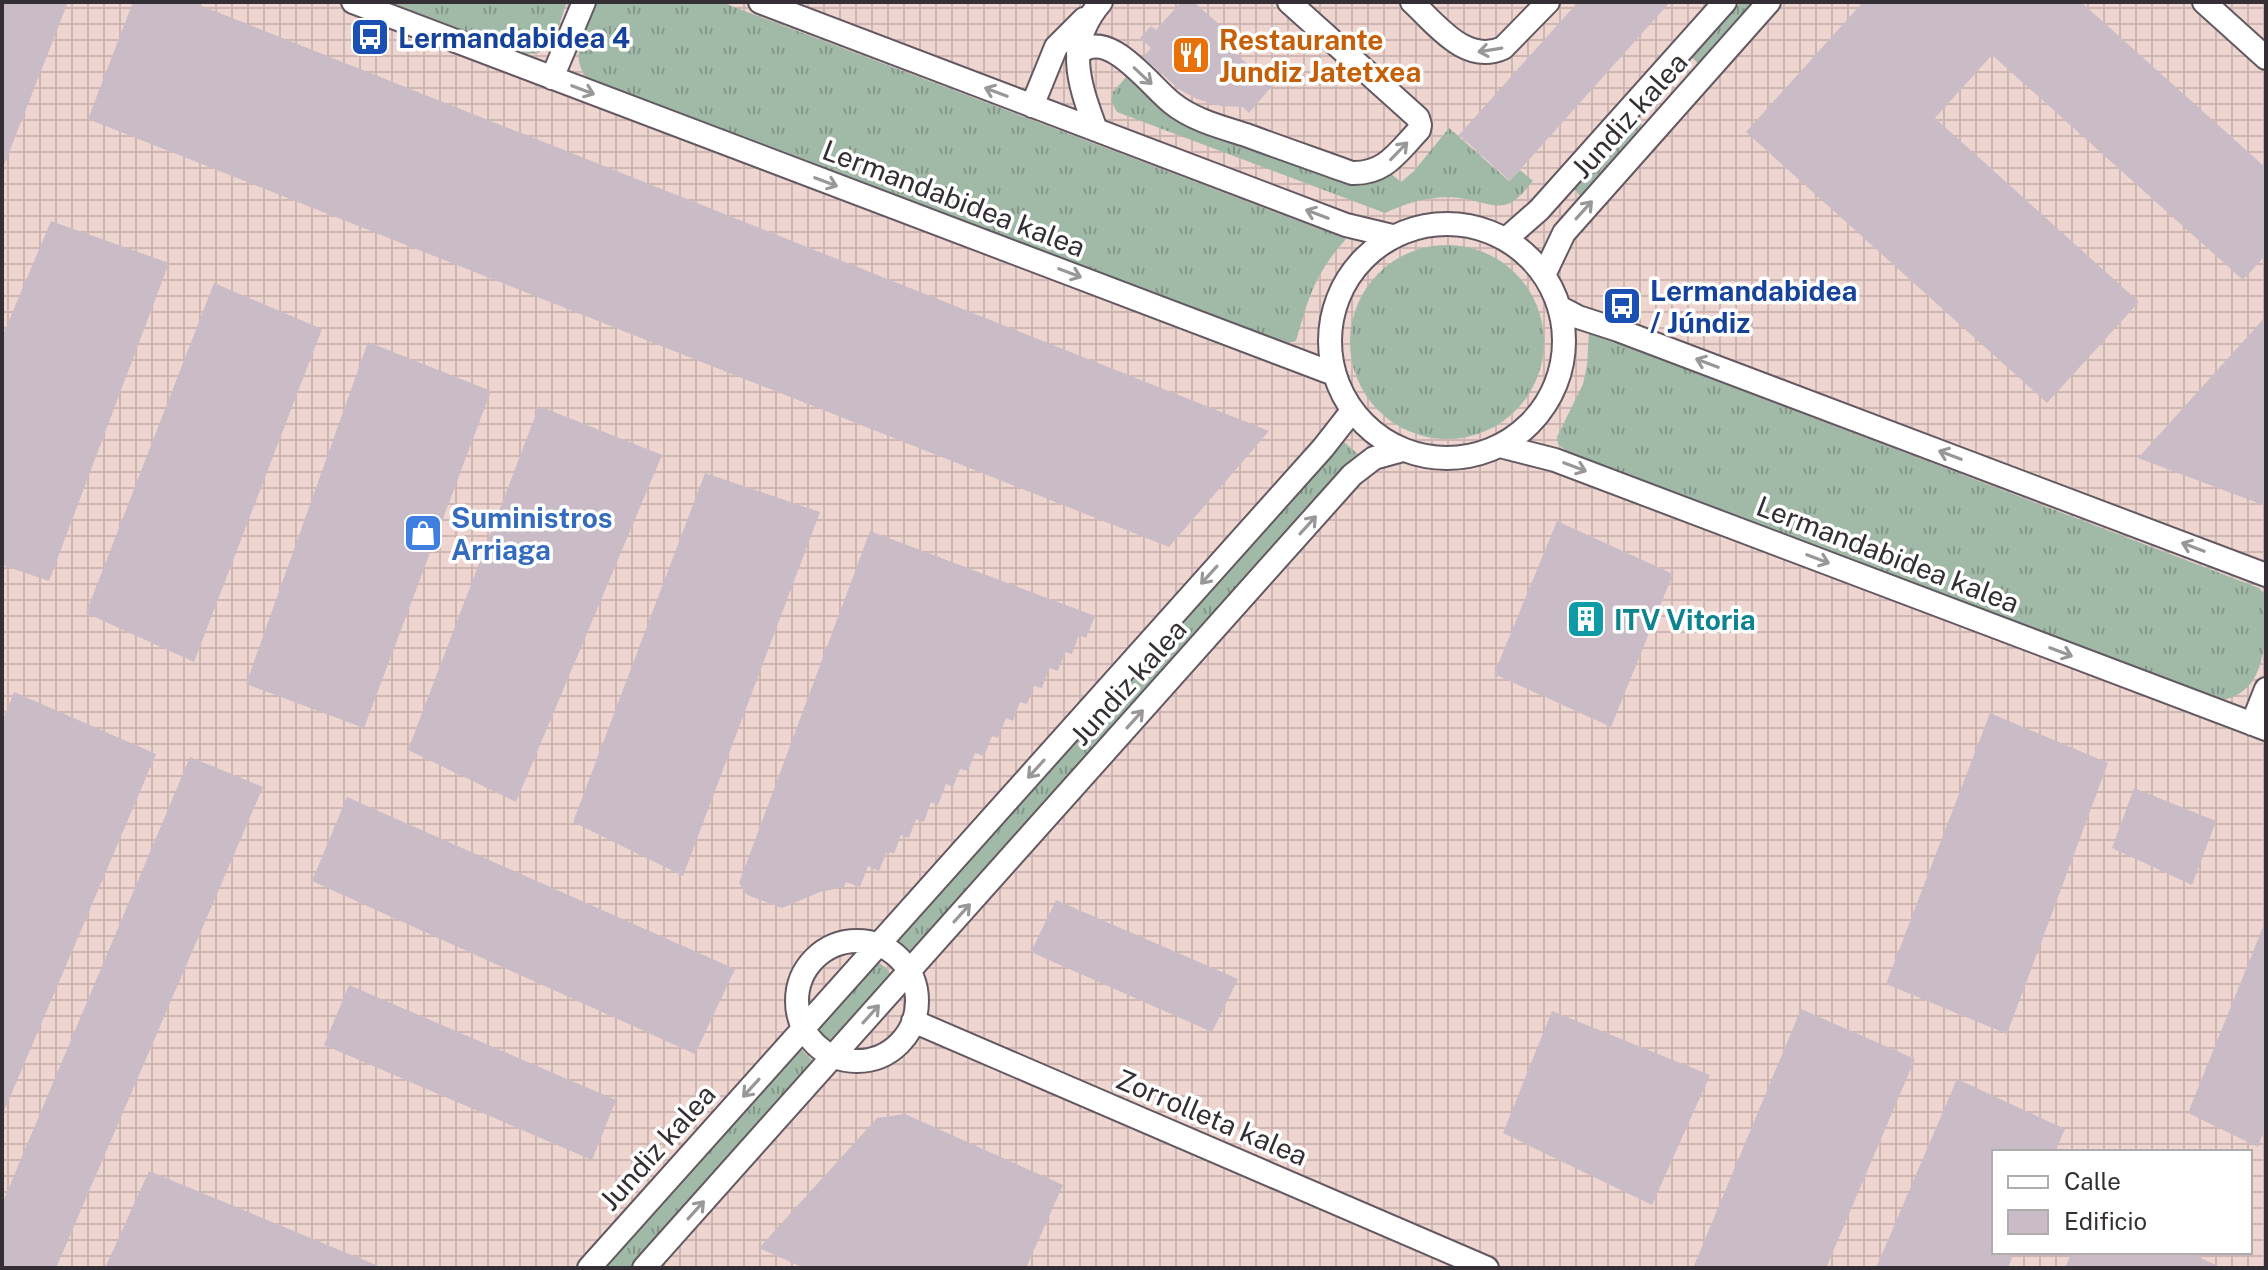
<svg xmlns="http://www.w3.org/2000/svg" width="2268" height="1270" font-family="'Public Sans',sans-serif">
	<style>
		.industrial { fill: url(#industrial-grid); fill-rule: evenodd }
		.grass { fill: url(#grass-tufts) }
		.building { fill: #c9bcc7 }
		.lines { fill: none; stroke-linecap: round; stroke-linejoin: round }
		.minor-casing { stroke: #645963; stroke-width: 26 }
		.minor { stroke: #fff; stroke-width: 22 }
		.oneway { stroke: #9a979a }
		.labels { text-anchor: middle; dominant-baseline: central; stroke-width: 7; stroke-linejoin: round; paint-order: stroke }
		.transit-label { font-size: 28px; font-weight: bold; fill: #164399; stroke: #fff; text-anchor: start }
		.food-label { font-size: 28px; font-weight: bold; fill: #c56008; stroke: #fff; text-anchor: start }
		.street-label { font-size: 28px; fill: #342f34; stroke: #fff }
		.shop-label { font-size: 28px; font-weight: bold; fill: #366cbe; stroke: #fff; text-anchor: start }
		.culture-label { font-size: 28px; font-weight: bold; fill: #0d838f; stroke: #fff; text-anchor: start }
	</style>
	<defs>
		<pattern id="industrial-grid" width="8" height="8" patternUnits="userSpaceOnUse" patternTransform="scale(2)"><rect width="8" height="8" fill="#efd5cf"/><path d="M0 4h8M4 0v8" fill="none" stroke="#ceb7b2"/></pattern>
		<pattern id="grass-tufts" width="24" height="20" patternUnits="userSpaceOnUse" patternTransform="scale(2)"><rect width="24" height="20" fill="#a1baa8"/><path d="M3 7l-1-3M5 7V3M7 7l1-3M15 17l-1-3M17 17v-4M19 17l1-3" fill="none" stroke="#84988a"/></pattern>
	</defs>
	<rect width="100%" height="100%" fill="#ede1ed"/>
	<path class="industrial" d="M2 2H2266V1268H2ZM1994 1152H2250V1252H1994Z"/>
	<path class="grass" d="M381 2H567C556 31 555 60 516 53Z
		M596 2H721L1346 239C1314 275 1309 297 1296 341L1284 344 593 83C564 61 586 28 596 2Z
		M1741 2H1755L1699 65 1692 57Z
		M1127 76 1162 109 1390 173 1401 182 1414 171 1449 128 1509 181 1520 170 1533 181C1525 190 1516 203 1504 205 1491 207 1478 201 1466 199 1437 194 1412 201 1385 213L1117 112 1111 101 1113 92Z
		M1635 116 1642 125 1580 196 1574 188Z
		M1350 342a97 97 0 1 1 194 0a97 97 0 1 1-194 0Z
		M1589 332 2259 588 2266 595C2266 641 2268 697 2215 701L1569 453 1558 444 1557 437 1583 384 1587 365Z
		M1342 440 1359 455 911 956 895 943Z
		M878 962 886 968 892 976 834 1041 824 1036 819 1028Z
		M800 1048 815 1063 631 1268H603Z"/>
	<path class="building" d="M2 2H68L3 168H2Z
		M133 2H192L1269 431 1169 547 88 119Z
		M1181 2H1194L1241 44 1234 52 1272 86 1249 113 1243 107 1221 106 1197 99 1180 90 1143 57 1151 48 1140 38 1151 26 1156 30Z
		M1578 2H1670L1510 181 1459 135Z
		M1863 2H2081L2266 168V255L2243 280 1992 55 1935 118 2139 302 2047 403 1746 132Z
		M51 221 169 263 49 581 2 565V337Z
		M214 283 322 329 194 662 86 613Z
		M2266 316V506L2138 458Z
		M368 342 491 391 364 728 246 684Z
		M539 406 662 455 516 802 408 750Z
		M705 473 820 512 683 876 573 822Z
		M1557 521 1673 574 1611 727 1494 674Z
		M870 531 1095 616 1086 638 1079 635 1072 654 1065 652 1058 671 1049 668 1042 688 1034 686 1027 704 1020 702 1013 721 1006 718 998 738 992 736 984 756 975 753 968 771 960 769 953 787 946 784 938 805 931 802 924 822 916 819 909 838 901 835 894 854 887 851 879 871 868 866 860 887 846 882 844 887 820 892 782 908 747 895 739 883Z
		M14 692 156 754 2 1116V722Z
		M1990 713 2108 763 2007 1034 1886 984Z
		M190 757 263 787 56 1268H2V1204Z
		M2134 788 2216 821 2192 885 2112 848Z
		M347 797 735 969 695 1054 312 881Z
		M1056 900 1238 979 1212 1032 1031 952Z
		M2265 922 2266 1126 2258 1147 2188 1113Z
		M349 985 616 1100 592 1160 324 1045Z
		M1801 1009 1915 1059 1826 1268H1693Z
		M1552 1011 1710 1075 1652 1205 1503 1133Z
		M1957 1079 2065 1129 2055 1152H1994V1252H2014L2008 1268H1876Z
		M905 1114 1063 1185 1026 1268H804L759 1248 877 1118Z
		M149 1171 383 1268H105Z
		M2072 1252H2188L2222 1268H2065Z"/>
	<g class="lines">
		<g class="minor-casing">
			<path id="minor" d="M353 2 1334 374
				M760 2 1346 225 1392 236
				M1412 2C1437 25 1466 65 1503 48L1548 2
				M2204 2 2266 58
				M1078 54C1108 26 1149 85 1172 103 1193 120 1221 127 1246 135 1281 148 1316 160 1352 173 1385 174 1397 153 1419 130L1420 125 1418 118 1289 2
				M552 78 584 2
				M1032 106 1056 47 1084 19
				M1096 130C1079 83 1064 45 1101 2
				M1330 341a117 117 0 1 1 234 0a117 117 0 1 1-234 0Z
				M1506 239 1539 210 1725 2
				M1544 275 1564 233 1769 2
				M1559 307 1578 317 1618 330 2266 575
				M1500 446 1555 460 2266 729
				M2252 724 2266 689
				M797 1001a60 60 0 1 1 120 0a60 60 0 1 1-120 0Z
				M913 1021 1487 1268
				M589 1268 1323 448 1352 411
				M644 1268 1352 475 1374 458 1403 450"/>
		</g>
		<use href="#minor" class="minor"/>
	</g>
	<defs><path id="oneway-shaft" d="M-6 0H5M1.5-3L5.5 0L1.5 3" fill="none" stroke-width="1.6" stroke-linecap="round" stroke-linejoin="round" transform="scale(2)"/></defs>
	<g class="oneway">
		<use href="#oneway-shaft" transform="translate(1490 50) rotate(171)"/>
		<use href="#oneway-shaft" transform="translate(1143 76) rotate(43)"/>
		<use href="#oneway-shaft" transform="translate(583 90) rotate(21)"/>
		<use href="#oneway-shaft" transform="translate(996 92) rotate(-159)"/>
		<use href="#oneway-shaft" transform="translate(1399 151) rotate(-46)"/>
		<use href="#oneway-shaft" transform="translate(826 182) rotate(21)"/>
		<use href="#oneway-shaft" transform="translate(1584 210) rotate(-48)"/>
		<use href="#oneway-shaft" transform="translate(1317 214) rotate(-159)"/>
		<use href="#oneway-shaft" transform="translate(1070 273) rotate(21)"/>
		<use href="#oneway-shaft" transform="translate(1707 363) rotate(-159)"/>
		<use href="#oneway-shaft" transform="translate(1950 455) rotate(-159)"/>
		<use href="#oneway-shaft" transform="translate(1575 467) rotate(21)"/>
		<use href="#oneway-shaft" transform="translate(1308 525) rotate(-48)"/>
		<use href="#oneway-shaft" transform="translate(2193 547) rotate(-159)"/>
		<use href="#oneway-shaft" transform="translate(1818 559) rotate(21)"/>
		<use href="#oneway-shaft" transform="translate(1209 575) rotate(132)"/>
		<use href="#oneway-shaft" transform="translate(2061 652) rotate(21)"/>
		<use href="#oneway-shaft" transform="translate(1135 719) rotate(-48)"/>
		<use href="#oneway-shaft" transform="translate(1036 769) rotate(132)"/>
		<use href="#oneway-shaft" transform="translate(962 913) rotate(-48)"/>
		<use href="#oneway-shaft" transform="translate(871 1014) rotate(-48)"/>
		<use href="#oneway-shaft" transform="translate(751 1088) rotate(132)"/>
		<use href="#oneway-shaft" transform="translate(696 1210) rotate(-48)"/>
	</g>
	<defs>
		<g id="bus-square" transform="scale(2)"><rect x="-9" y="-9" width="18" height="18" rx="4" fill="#1a4fb4" stroke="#fff"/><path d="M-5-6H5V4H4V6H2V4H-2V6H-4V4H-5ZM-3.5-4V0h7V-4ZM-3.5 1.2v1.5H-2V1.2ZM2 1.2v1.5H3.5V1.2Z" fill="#fff"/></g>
		<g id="restaurant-square" transform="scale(2)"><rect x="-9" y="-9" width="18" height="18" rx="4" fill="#e8710a" stroke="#fff"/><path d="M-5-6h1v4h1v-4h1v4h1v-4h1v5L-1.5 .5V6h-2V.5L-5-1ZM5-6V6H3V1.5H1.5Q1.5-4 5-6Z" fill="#fff"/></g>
		<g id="shop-square" transform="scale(2)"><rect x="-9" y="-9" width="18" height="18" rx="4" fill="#3f7fe0" stroke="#fff"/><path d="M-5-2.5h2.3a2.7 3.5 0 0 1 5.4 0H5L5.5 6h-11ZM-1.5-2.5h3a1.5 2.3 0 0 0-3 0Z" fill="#fff"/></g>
		<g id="building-square" transform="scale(2)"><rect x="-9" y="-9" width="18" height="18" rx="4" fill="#0f9aa8" stroke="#fff"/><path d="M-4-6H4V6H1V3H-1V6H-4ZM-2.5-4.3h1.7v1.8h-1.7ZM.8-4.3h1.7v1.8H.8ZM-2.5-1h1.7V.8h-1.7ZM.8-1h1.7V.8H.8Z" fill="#fff"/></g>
	</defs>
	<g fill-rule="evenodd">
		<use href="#bus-square" x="370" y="37"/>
		<use href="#restaurant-square" x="1191" y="55"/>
		<use href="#bus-square" x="1622" y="306"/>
		<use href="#shop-square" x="423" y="533"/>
		<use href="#building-square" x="1586" y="619"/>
	</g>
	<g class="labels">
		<g class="transit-label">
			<text x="398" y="37">Lermandabidea 4</text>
			<text x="1650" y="290">Lermandabidea<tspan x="1650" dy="32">/ Júndiz</tspan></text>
		</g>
		<g class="food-label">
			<text x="1219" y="39">Restaurante<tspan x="1219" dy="32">Jundiz Jatetxea</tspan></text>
		</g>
		<g class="street-label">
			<text transform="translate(1629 115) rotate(-48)">Jundiz kalea</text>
			<text transform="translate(954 198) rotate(21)">Lermandabidea kalea</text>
			<text transform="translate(1888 554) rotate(21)">Lermandabidea kalea</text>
			<text transform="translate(1128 682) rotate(-48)">Jundiz kalea</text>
			<text transform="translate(1212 1117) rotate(23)">Zorrolleta kalea</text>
			<text transform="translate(657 1147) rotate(-48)">Jundiz kalea</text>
		</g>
		<g class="shop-label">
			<text x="451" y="517">Suministros<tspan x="451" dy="32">Arriaga</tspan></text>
		</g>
		<g class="culture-label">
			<text x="1614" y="619">ITV Vitoria</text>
		</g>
	</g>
	<rect width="2268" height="1270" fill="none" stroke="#342f34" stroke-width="8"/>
	<rect x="1992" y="1150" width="260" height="104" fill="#ffffff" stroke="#aeacae" stroke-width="2"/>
	<rect x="2008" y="1176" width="40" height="12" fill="#ffffff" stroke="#aeacae" stroke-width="2"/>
	<text x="2064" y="1190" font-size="24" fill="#342f34">Calle</text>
	<rect x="2008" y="1210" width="40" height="24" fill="#c9bcc7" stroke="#aeacae" stroke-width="2"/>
	<text x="2064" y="1230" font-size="24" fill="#342f34">Edificio</text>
</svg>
